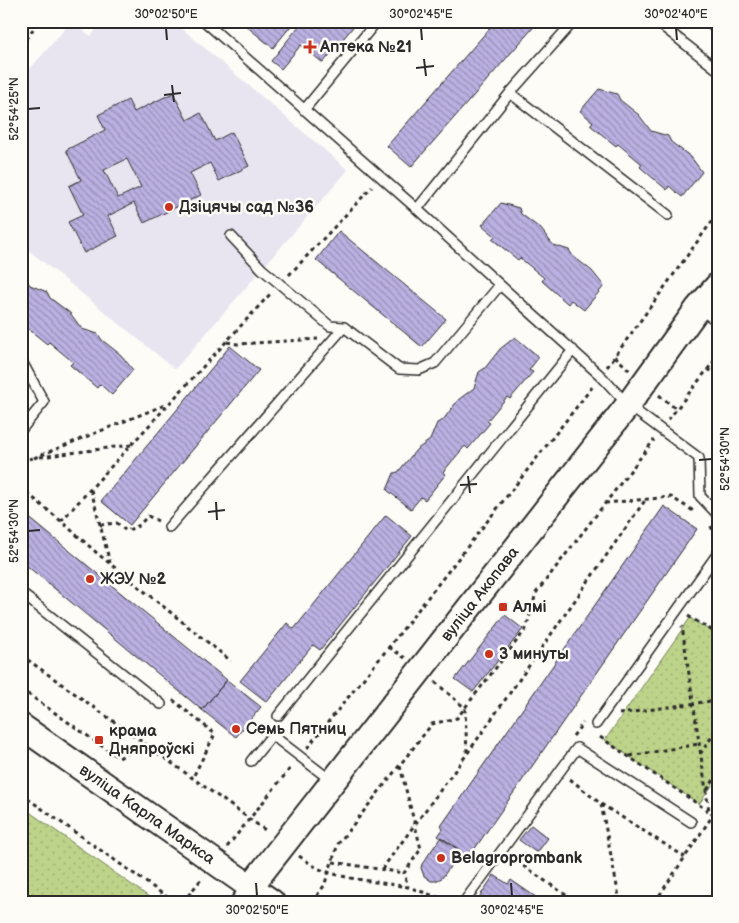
<svg xmlns="http://www.w3.org/2000/svg" width="739" height="923" font-family="'Balsamiq Sans',sans-serif">
	<style>
		.built { fill: #e9e5f0 }
		.green { fill: url(#green-dots); stroke: #747f5a }
		.building { fill: url(#building-back-hatch); stroke: #2b2b2b; fill-rule: evenodd }
		.lines { fill: none; stroke-linecap: round; stroke-linejoin: round }
		.service-casing { stroke: #2b2b2b; stroke-width: 12 }
		.minor-casing { stroke: #2b2b2b; stroke-width: 20 }
		.secondary-casing { stroke: #2b2b2b; stroke-width: 28 }
		.path { stroke: #2b2b2b; stroke-width: 3; stroke-dasharray: 4 4; stroke-linecap: butt }
		.service { stroke: #fdfcf7; stroke-width: 9 }
		.minor { stroke: #fdfcf7; stroke-width: 16 }
		.secondary { stroke: #fdfcf7; stroke-width: 24 }
		.ticks { fill: none; stroke: #2b2b2b; stroke-width: 2 }
		.poi-dot { fill: #c8321e; stroke: #fdfcf7; stroke-width: 2 }
		.labels { text-anchor: middle; dominant-baseline: central; stroke-width: 5; stroke-linejoin: round; paint-order: stroke }
		.poi-label { font-size: 16px; font-weight: bold; fill: #2b2b2b; stroke: #fdfcf7; text-anchor: start }
		.street-label { font-size: 16px; fill: #2b2b2b; stroke: #fdfcf7 }
		.neatline { fill: none; stroke: #2b2b2b; stroke-width: 2 }
		.ticks-label { font-size: 12px; text-anchor: middle; fill: #2b2b2b }
	</style>
	<defs>
		<pattern id="green-dots" width="8" height="8" patternUnits="userSpaceOnUse" patternTransform="scale(1.25)"><rect width="8" height="8" fill="#bcd389"/><path d="M2 2h.1M6 6h.1" fill="none" stroke="#a2b576" stroke-width="1.8" stroke-linecap="round"/></pattern>
		<pattern id="building-back-hatch" width="6" height="6" patternUnits="userSpaceOnUse" patternTransform="scale(1.25)"><rect width="6" height="6" fill="#bbb0e1"/><path d="M-1 5l2 2M0 0l6 6M5-1l2 2" fill="none" stroke="#988fb7"/></pattern>
	</defs>
	<rect width="100%" height="100%" fill="#fdfcf7"/>
	<filter id="ink" filterUnits="userSpaceOnUse"><feTurbulence type="fractalNoise" baseFrequency=".02" numOctaves="2"/><feDisplacementMap in="SourceGraphic" scale="10" xChannelSelector="R" yChannelSelector="G"/><feConvolveMatrix kernelMatrix="1 2 1 2 8 2 1 2 1" color-interpolation-filters="sRGB"/></filter>
	<g filter="url(#ink)">
		<path class="built" d="M103 21H173L348 170 175 369 21 244V79L71 22 91 36Z"/>
		<path class="green" d="M690 618 718 636V777L699 804 605 740Z
			M21 806 156 902H21Z"/>
		<path class="building" d="M78 21H92L86 28Z
			M240 21H295L273 48Z
			M303 21H358L323 63 301 45 281 69 271 61Z
			M496 21H539L411 167 387 146Z
			M698 21H718V34L714 31 712 33Z
			M599 89 617 94 620 100 639 115 651 131 668 136 671 142 691 157 702 172 682 197 669 186 667 190 640 167 642 164 618 144 616 146 590 125 593 122 580 111Z
			M173 93 187 120 201 113 215 141 232 132 249 166 219 181 210 163 190 173 201 195 144 223 134 203 108 216 118 236 84 253 68 222 83 215 69 186 81 180 66 150 105 130 98 115 128 100 134 112ZM127 159 141 187 118 198 104 170Z
			M501 203 519 208 521 214 541 229 553 245 569 250 573 256 592 271 604 286 584 310 571 300 568 304 542 281 544 278 520 258 518 260 492 239 495 236 482 225Z
			M339 231 446 319 422 347 316 260Z
			M21 272 30 285 47 292 50 298 70 313 82 329 98 334 102 340 121 355 133 370 112 395 100 384 97 388 70 365 73 362 49 342 47 344 21 323 23 320 21 318Z
			M515 337 539 357 529 370 533 372 510 399 507 397 487 421 490 423 468 449 465 446 443 472 446 474 425 500 421 497 411 509 387 490 394 473 398 472 416 450 430 440 437 423 443 420 458 400 474 388 479 372 485 368 500 349Z
			M230 346 259 370 130 525 101 501Z
			M664 506 697 529 469 857 438 836 443 829 441 826Z
			M21 511 227 680 202 710 21 561Z
			M386 515 412 536 320 650 313 645 267 702 240 681 287 623 294 629Z
			M505 615 523 629 473 692 455 679Z
			M227 680 261 707 236 737 202 710Z
			M531 825 548 838 537 853 519 840Z
			M441 837 461 851 442 878 435 881H431L424 876 421 868 422 864Z
			M494 875 508 884 511 880 543 902H476Z"/>
		<g class="lines">
			<g class="service-casing">
				<path id="service" d="M204 21 417 209 500 285
					M574 21 510 93 668 215
					M656 21 718 70
					M304 110 377 21
					M417 209 510 93
					M231 236 262 269 330 326 344 327 399 369 419 370 435 363 500 285 601 376 628 405 699 458 700 496 718 515
					M700 309 718 322
					M21 360 44 402 21 430
					M169 527 344 327
					M21 593 161 704
					M278 716 573 350
					M596 724 718 553
					M251 761 272 735 333 782
					M464 902 577 748 691 822"/>
			</g>
			<g class="minor-casing">
				<path id="minor" d="M239 902 251 886"/>
			</g>
			<g class="secondary-casing">
				<g id="secondary">
					<path id="s1" d="M21 726 272 902"/>
					<path id="s2" d="M251 886 628 405 698 308 718 285"/>
				</g>
			</g>
			<path class="path" d="M21 45 34 28 36 21
				M289 275 372 187
				M227 342 237 344 318 339
				M615 356 630 371
				M607 367 718 213
				M708 369 718 376
				M659 395 676 409
				M668 420 718 356
				M40 457 131 445
				M34 458 167 404
				M21 460 34 458
				M21 488 61 521 98 554 231 661
				M91 490 110 563
				M605 503 671 497 695 512
				M61 521 272 292
				M100 525 117 523 126 531 138 526 148 516 158 521
				M711 526 715 537 714 541
				M688 616 718 634
				M389 647 405 658
				M21 655 265 830
				M435 682 465 708 467 754
				M21 689 119 758 145 744
				M173 700 215 734 193 777
				M619 714 718 700
				M573 736 583 723
				M600 737 708 811
				M307 748 389 647 593 386
				M700 754 718 728
				M630 756 699 744
				M400 766 421 849 404 873 408 887
				M570 779 601 804 620 902
				M707 790 718 774
				M21 794 174 902
				M601 804 685 857
				M227 847 292 766
				M299 856 317 868 330 873 350 878 408 887 452 902
				M510 857 576 902
				M333 862 404 873
				M382 869 467 754 646 499
				M183 902 203 877
				M312 902 324 886 338 844 432 724 457 718 526 629 536 593 654 440
				M655 902 713 815 709 811 682 626"/>
			<use href="#service" class="service"/>
			<use href="#minor" class="minor"/>
			<use href="#secondary" class="secondary"/>
		</g>
	</g>
	<path class="ticks" d="M166 28 167 40M421 28 422 40M676 28 677 40M424 59 426 76M416 68 434 66M172 85 174 102M164 95 181 93M28 109 40 108M699 460 712 459M468 476 470 493M460 485 477 484M216 502 217 520M208 512 225 510M28 531 40 530M256 883 257 896M511 883 512 896"/>
	<g class="poi-dot">
		<path d="M307.5 39.5h5v5h5v5h-5v5h-5v-5h-5v-5h5z"/>
		<circle cx="169" cy="207" r="5"/>
		<circle cx="90" cy="579" r="5"/>
		<rect x="498" y="602" width="10" height="10" rx="2.5"/>
		<circle cx="489" cy="654" r="5"/>
		<circle cx="236" cy="729" r="5"/>
		<rect x="94" y="735" width="10" height="10" rx="2.5"/>
		<circle cx="441" cy="858" r="5"/>
	</g>
	<g class="labels">
		<g class="poi-label">
			<text x="320" y="47">Аптека №21</text>
			<text x="179" y="207">Дзіцячы сад №36</text>
			<text x="100" y="579">ЖЭУ №2</text>
			<text x="513" y="607">Алмі</text>
			<text x="499" y="654">3 минуты</text>
			<text x="246" y="729">Семь Пятниц</text>
			<text x="109" y="731">крама<tspan x="109" dy="18">Дняпроўскі</tspan></text>
			<text x="451" y="858">Belagroprombank</text>
		</g>
		<g class="street-label">
			<text stroke="none"><textPath href="#s2" startOffset="371">вуліца Акопава</textPath></text>
			<text stroke="none"><textPath href="#s1" startOffset="154">вуліца Карла Маркса</textPath></text>
		</g>
	</g>
	<rect width="739" height="923" fill="none" stroke="#fdfcf7" stroke-width="55"/>
	<rect x="28" y="28" width="684" height="868" class="neatline"/>
	<g class="ticks-label">
		<text x="166" y="18">30°02'50"E</text>
		<text x="421" y="18">30°02'45"E</text>
		<text x="676" y="18">30°02'40"E</text>
		<text transform="translate(14 109) rotate(-90)" y="4">52°54'25"N</text>
		<text transform="translate(725 459) rotate(-90)" y="4">52°54'30"N</text>
		<text transform="translate(14 531) rotate(-90)" y="4">52°54'30"N</text>
		<text x="257" y="914">30°02'50"E</text>
		<text x="512" y="914">30°02'45"E</text>
	</g>
</svg>
